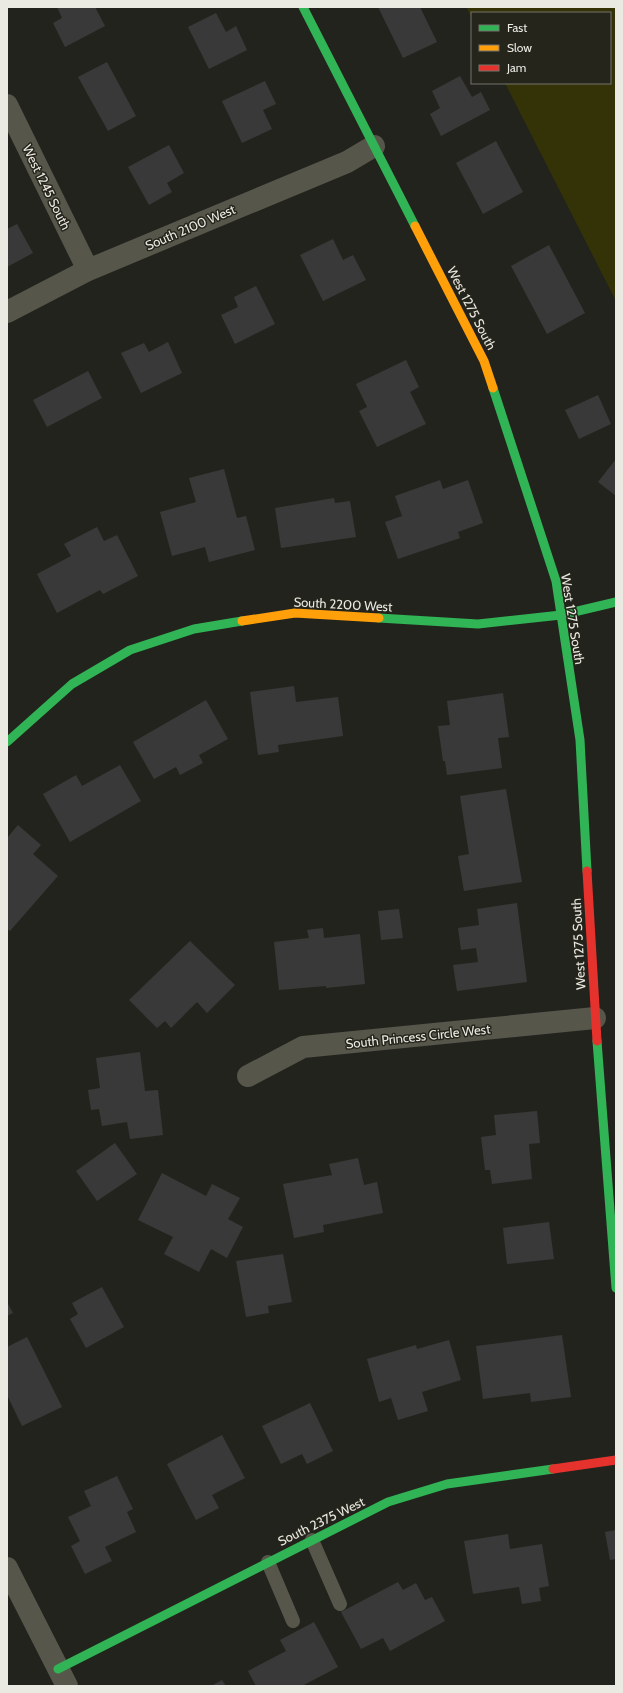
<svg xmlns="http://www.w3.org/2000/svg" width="623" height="1693" font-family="Cabin,sans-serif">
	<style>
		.green { fill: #343308 }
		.building { fill: #393939 }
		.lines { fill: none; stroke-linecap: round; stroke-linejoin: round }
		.lane { stroke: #56564b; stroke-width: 14 }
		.street { stroke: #56564b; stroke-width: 22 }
		.fast { stroke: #30b455; stroke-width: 9 }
		.slow { stroke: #ff9f0a; stroke-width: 9 }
		.jam { stroke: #e5322d; stroke-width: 9 }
		.labels { text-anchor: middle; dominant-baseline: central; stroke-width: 3; stroke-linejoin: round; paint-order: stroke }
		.street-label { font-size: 13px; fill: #eaeae3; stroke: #25251c }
	</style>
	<rect width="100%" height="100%" fill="#23231e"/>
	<path class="green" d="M466 7H616V301L505 83H610V13H472V18Z"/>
	<path class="building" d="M57 7H95L105 26 65 47 53 23 62 18Z
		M378 7H420L437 42 403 58Z
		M216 13 226 32 236 26 247 50 209 69 188 27Z
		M107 62 136 116 108 131 78 77Z
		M460 76 472 97 481 92 490 110 441 136 430 114 440 108 432 91Z
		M265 81 276 104 263 110 272 129 242 143 222 101Z
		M496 141 523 192 483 214 456 163Z
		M169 145 184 173 167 183 172 192 149 205 128 167Z
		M17 224 33 253 7 267V229Z
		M333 239 343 260 353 255 366 280 323 301 300 255Z
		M549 245 585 313 547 334 511 266Z
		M256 286 275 324 235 344 221 315 238 307 234 297Z
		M168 342 182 373 141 393 121 353 144 343 149 352Z
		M406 360 419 387 410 392 426 424 377 447 359 411 367 407 356 384Z
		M88 371 102 398 47 427 33 400Z
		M598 395 611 424 579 439 565 410Z
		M616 459V496L598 482Z
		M224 469 237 518 246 516 255 550 209 562 205 547 172 556 160 512 196 502 189 478Z
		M440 480 443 489 468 480 483 523 458 532 460 538 398 559 385 522 402 516 395 496Z
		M334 498 335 503 350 501 356 537 281 548 275 508Z
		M97 527 104 541 117 535 138 576 103 594 100 590 57 613 37 574 71 556 64 544Z
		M294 686 296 702 338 697 343 736 278 745 279 752 258 755 250 692Z
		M503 693 509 737 498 738 502 768 447 775 445 761H443L438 726 450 725 447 701Z
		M206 700 228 739 199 755 203 763 180 775 176 767 154 779 133 742Z
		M120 765 141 801 70 842 43 794 76 775 82 786Z
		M506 789 522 882 464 891 458 856 469 854 460 796Z
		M18 825 41 845 33 854 58 876 10 931 7 929V838Z
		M517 903 527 982 457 991 453 965 478 962 476 948 461 950 458 928 479 925 477 909Z
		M399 909 403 938 381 940 378 911Z
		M323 928 324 938 360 934 365 984 326 988V986L279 990 274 942 309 938 307 930Z
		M190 941 235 985 207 1013 197 1002 171 1028 165 1021 157 1028 129 1000Z
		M140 1052 145 1091 158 1090 163 1135 130 1139 127 1122 102 1126 99 1109 91 1110 88 1090 100 1088 96 1058Z
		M537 1111 540 1143 529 1144 532 1179 492 1184 490 1170H485L481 1137 496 1135 494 1115Z
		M115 1143 137 1174 97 1201 76 1171Z
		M358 1158 364 1185 377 1182 383 1213 323 1225 324 1232 294 1238 283 1184 332 1175 329 1164Z
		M162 1173 206 1196 212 1184 240 1198 228 1219 243 1227 227 1258 211 1249 199 1272 164 1254 173 1237 138 1220Z
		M549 1222 554 1259 507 1264 503 1228Z
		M283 1254 292 1302 268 1306 269 1313 246 1317 236 1261Z
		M102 1287 124 1327 86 1348 70 1319 78 1314 72 1303Z
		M7 1302 13 1313 7 1316Z
		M562 1335 571 1397 531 1402 530 1393 483 1399 476 1346Z
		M27 1337 62 1407 22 1426 7 1395V1347Z
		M449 1340 461 1380 422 1392 428 1411 398 1420 391 1398 379 1402 367 1359 416 1345 417 1349Z
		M310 1403 333 1451 307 1464 302 1454 281 1464 262 1426Z
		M222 1435 245 1478 212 1495 219 1508 196 1520 167 1464Z
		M117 1476 133 1509 127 1512 136 1532 105 1547 112 1561 85 1574 71 1546 80 1541 68 1517 91 1506 84 1491Z
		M616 1530V1559L610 1560 605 1532Z
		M508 1534 510 1549 542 1544 549 1586 539 1588 541 1601 522 1604 519 1587 473 1594 464 1541Z
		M398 1582 403 1590 416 1583 425 1600 432 1597 445 1621 390 1651 383 1638 361 1649 341 1612Z
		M314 1622 338 1667 302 1686H256L248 1671 286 1651 280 1640Z
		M222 1680 226 1686H211Z"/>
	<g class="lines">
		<path class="lane" d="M312 1540 340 1604
			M268 1562 293 1621"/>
		<path class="street" d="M7 105 88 270
			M7 312 88 270 347 162 374 146
			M248 1076 303 1047 595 1018
			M7 1568 67 1686"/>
		<path class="fast" d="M303 7 415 226
			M493 388 556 581 580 740 587 871
			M379 618 478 624 561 615 616 602
			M7 742 72 684 130 650 194 629 242 621
			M597 1041 616 1288
			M58 1669 388 1502 447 1484 553 1469"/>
		<path class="slow" d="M415 226 484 361 493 388
			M242 621 295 613 379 618"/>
		<path class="jam" d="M587 871 597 1041
			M553 1469 616 1460"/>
	</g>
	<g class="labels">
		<g class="street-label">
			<text transform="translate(47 187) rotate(64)">West 1245 South</text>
			<text transform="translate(190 227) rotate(-23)">South 2100 West</text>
			<text transform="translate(472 308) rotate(63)">West 1275 South</text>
			<text transform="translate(343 604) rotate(3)">South 2200 West</text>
			<text transform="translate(573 619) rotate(81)">West 1275 South</text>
			<text transform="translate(578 944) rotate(-93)">West 1275 South</text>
			<text transform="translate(418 1036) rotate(-6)">South Princess Circle West</text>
			<text transform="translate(321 1521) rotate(-26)">South 2375 West</text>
		</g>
	</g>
	<rect width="623" height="1693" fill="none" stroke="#eaeae3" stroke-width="16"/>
	<rect x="471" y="12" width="140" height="72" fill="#25251c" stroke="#74746c"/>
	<rect x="479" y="25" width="20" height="6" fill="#30b455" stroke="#74746c"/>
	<text x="507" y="32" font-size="12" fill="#eaeae3">Fast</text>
	<rect x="479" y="45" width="20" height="6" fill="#ff9f0a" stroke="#74746c"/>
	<text x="507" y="52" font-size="12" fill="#eaeae3">Slow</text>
	<rect x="479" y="65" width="20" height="6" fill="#e5322d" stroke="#74746c"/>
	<text x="507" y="72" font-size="12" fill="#eaeae3">Jam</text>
</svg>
